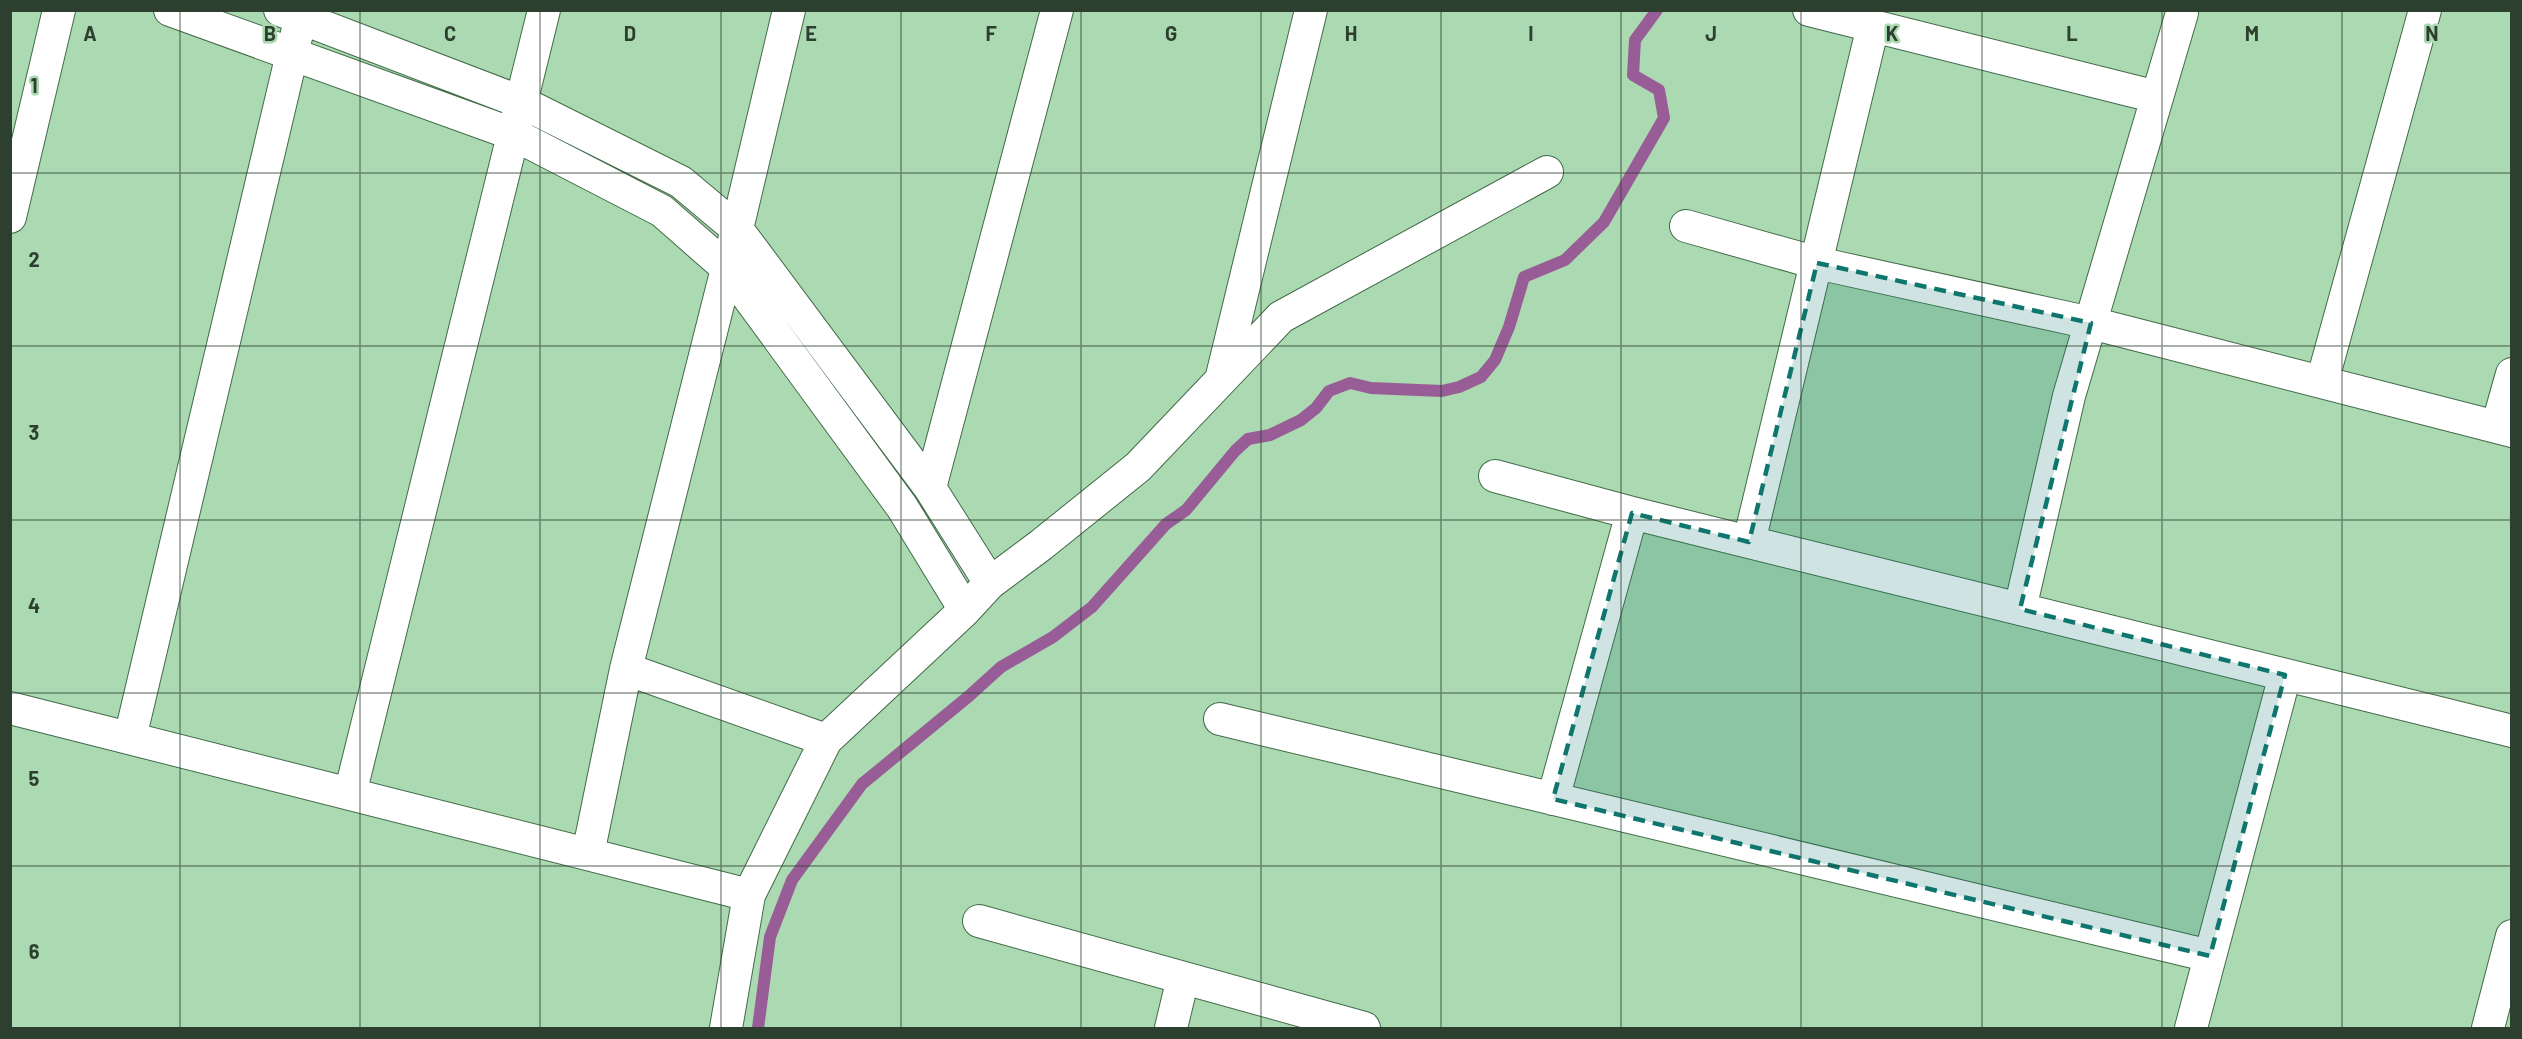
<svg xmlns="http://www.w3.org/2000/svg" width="2522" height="1039" font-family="Barlow,sans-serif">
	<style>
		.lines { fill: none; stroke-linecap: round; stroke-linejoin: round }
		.stream { stroke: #985d96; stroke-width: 12 }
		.street-casing { stroke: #416b48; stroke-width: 34 }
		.street { stroke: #fff; stroke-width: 32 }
		.marked { fill: #0f766e; fill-opacity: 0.2; stroke: #0f766e; stroke-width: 4.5; stroke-dasharray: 12 8; stroke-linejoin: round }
		.grid { fill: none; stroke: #2d4030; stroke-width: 1.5; stroke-opacity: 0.55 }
		.grid-label { font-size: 20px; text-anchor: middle; font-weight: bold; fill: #2d4030; stroke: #abd9b1; stroke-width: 5; stroke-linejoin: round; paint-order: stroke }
	</style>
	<rect width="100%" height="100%" fill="#abd9b1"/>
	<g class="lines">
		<path class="stream" d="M758 1028 770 937 792 880 862 784 969 696 1001 667 1053 637 1092 607 1166 524 1186 510 1235 451 1248 439 1270 435 1301 420 1316 408 1329 391 1350 383 1371 388 1442 391 1459 387 1481 377 1495 360 1509 327 1524 277 1565 260 1604 222 1664 118 1659 90 1633 75 1635 40 1657 10"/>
		<g class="street-casing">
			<path id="street" d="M170 10 513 134 662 211 727 268 902 507 965 610
				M280 10 521 102 681 182 737 229 930 488 990 583
				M1809 10 2157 97
				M10 217 59 10
				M1686 226 1817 263 2091 323 2512 431
				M1222 376 1311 10
				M2322 382 2425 10
				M2497 427 2512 374
				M1495 476 1632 513 2512 731
				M930 488 1057 10
				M1749 542 1873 26
				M2020 609 2069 396 2182 13
				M626 669 826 740
				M10 708 749 895
				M1220 719 2210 956
				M130 738 297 33
				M350 794 544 10
				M1553 799 1632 513
				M588 854 626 669 737 229 789 10
				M979 921 1364 1028
				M726 1028 749 895 826 740 965 610 990 583 1041 545 1138 467 1281 317 1547 172
				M1171 1028 1183 978
				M2191 1028 2285 675
				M2488 1028 2512 936"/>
		</g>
		<use href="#street" class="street"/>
	</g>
	<path class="marked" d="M1817 263 2091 323 2020 609 2285 675 2210 956 1553 799 1632 513 1749 542Z"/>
	<path class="grid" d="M180 10V1028M360 10V1028M540 10V1028M721 10V1028M901 10V1028M1081 10V1028M1261 10V1028M1441 10V1028M1621 10V1028M1801 10V1028M1982 10V1028M2162 10V1028M2342 10V1028M10 173H2512M10 346H2512M10 520H2512M10 693H2512M10 866H2512"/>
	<g class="grid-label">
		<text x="90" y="41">A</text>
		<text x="270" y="41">B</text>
		<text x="450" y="41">C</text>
		<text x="630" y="41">D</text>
		<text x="811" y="41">E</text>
		<text x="991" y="41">F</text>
		<text x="1171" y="41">G</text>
		<text x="1351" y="41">H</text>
		<text x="1531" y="41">I</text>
		<text x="1711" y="41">J</text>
		<text x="1892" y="41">K</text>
		<text x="2072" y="41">L</text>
		<text x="2252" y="41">M</text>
		<text x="2432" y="41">N</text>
		<text x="34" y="93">1</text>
		<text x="34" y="267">2</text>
		<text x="34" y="440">3</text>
		<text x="34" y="613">4</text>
		<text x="34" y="786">5</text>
		<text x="34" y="959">6</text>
	</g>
	<rect width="2522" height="1039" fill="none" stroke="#2d4030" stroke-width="24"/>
</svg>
